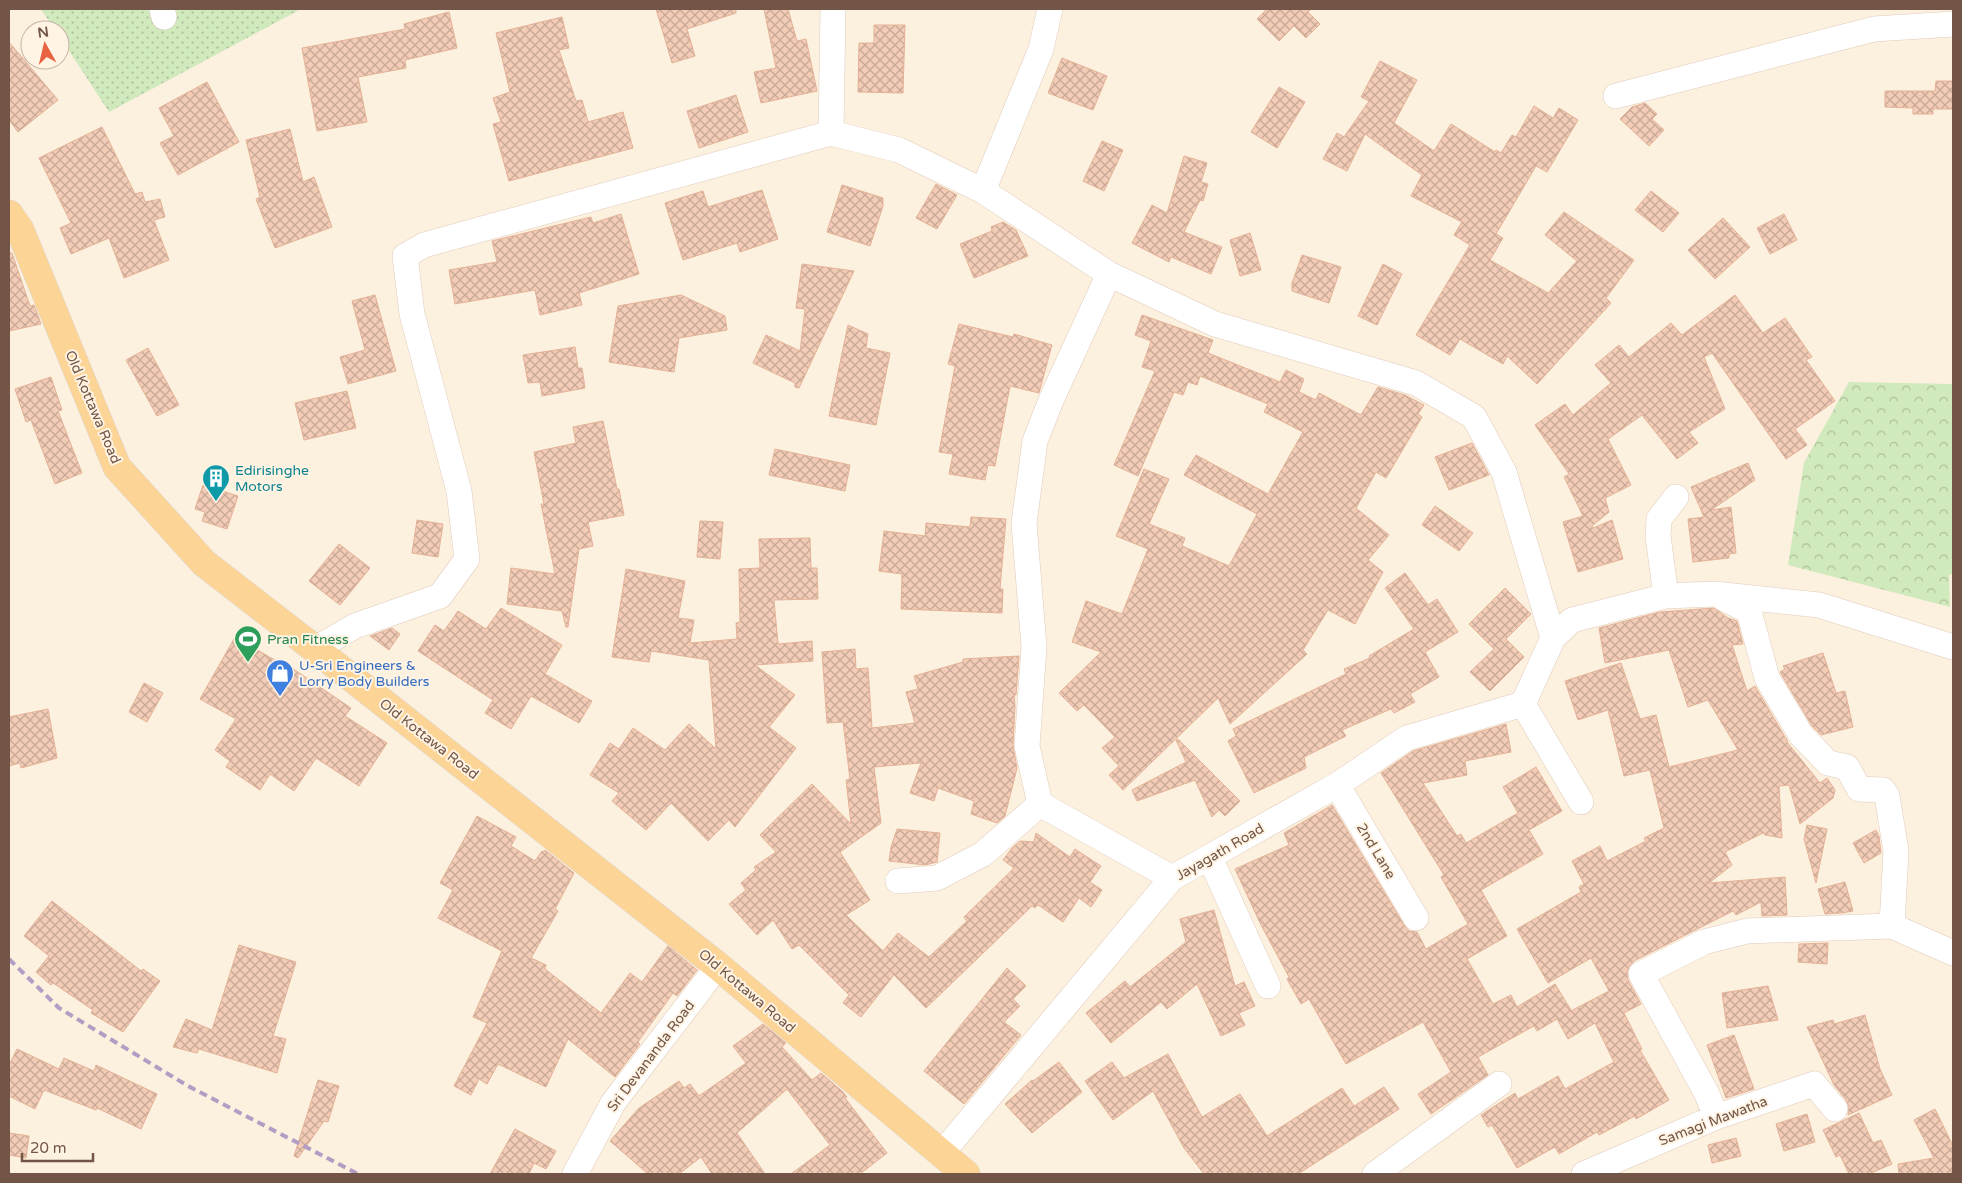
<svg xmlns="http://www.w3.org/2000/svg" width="1962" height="1183" font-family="'Varela Round',sans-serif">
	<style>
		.grass { fill: url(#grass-dots) }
		.forest { fill: url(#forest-crowns) }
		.building { fill: url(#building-cross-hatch); stroke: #e4b296 }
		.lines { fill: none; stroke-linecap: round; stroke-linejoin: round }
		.minor-casing { stroke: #e0cbbb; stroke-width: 26 }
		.major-casing { stroke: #ddd6d3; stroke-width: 29 }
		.minor { stroke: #fff; stroke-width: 25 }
		.major { stroke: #fcd495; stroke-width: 28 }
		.rail { stroke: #b29ec4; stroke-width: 4; stroke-dasharray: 8 5; stroke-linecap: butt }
		.labels { text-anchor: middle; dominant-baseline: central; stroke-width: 4; stroke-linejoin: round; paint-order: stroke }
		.street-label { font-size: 14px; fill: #725546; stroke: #fff4e4 }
		.culture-label { font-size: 14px; fill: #0d838f; stroke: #fff4e4; text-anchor: start }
		.leisure-label { font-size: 14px; fill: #27864d; stroke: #fff4e4; text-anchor: start }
		.shop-label { font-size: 14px; fill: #366cbe; stroke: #fff4e4; text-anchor: start }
	</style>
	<defs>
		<pattern id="grass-dots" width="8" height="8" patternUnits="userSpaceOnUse" patternTransform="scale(1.25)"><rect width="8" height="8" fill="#d0e9bd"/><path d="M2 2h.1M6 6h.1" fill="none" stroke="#adc09b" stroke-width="1.8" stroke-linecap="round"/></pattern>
		<pattern id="forest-crowns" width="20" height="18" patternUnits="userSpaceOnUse" patternTransform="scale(1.25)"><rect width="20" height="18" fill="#d0e9bd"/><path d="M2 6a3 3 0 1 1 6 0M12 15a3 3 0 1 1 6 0" fill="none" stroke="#adc09b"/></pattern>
		<pattern id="building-cross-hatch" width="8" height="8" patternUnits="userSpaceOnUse" patternTransform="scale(1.25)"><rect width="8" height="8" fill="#f2ccb6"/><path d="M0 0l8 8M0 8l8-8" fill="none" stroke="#c8a896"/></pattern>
	</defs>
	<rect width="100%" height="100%" fill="#fcf0de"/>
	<path class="grass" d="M41 9H301L109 112 60 37V30H55Z"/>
	<path class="forest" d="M1849 382 1953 384V574L1949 575 1950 607 1788 565 1804 463Z"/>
	<path class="building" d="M656 9H736V13L687 29 695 56 672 63Z
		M764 9H788L797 41 806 39 817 91 761 103 754 72 776 68Z
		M1267 9H1311L1308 12 1320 24 1306 38 1294 26 1279 41 1257 19Z
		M449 12 457 48 405 60 406 68 358 77 367 122 317 131 302 48 405 29 404 24Z
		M562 17 569 48 559 50 576 101 582 100 588 122 623 112 633 148 509 181 493 124 501 122 493 98 510 92 496 33Z
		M874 25H905L903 93 858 92 859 43H874Z
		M9 42 58 100 18 132 9 120Z
		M1062 58 1107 76 1093 110 1048 93Z
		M1380 61 1417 80 1394 123 1434 151 1451 124 1495 152 1496 150 1501 153 1512 135 1516 137 1534 106 1553 118 1559 108 1578 120 1547 172 1536 166 1496 234 1503 238 1490 260 1548 293 1577 261 1545 235 1564 212 1634 260 1606 298 1611 303 1537 384 1507 356 1503 364 1460 339 1450 355 1416 335 1470 245 1454 235 1462 222 1411 196 1422 175 1365 134 1347 171 1323 159 1337 133 1344 137 1369 101 1361 97Z
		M1936 81H1953V109H1933V114H1913V108L1885 107V91H1935Z
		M207 82 239 142 178 175 160 143 174 136 159 108Z
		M1279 87 1305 102 1277 148 1251 132Z
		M736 95 748 132 699 148 687 111Z
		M1645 103 1657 114 1652 119 1664 130 1649 146 1620 119 1632 107Z
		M102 127 135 194 142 192 145 202 160 199 165 217 154 220 169 260 124 278 109 238 71 254 60 228 71 223 39 158Z
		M290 129 303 182 314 177 332 227 275 248 256 199 260 197 246 140Z
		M1102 141 1123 150 1104 191 1083 181Z
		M1184 156 1207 163 1201 182 1208 184 1203 201 1200 200 1184 232 1222 247 1211 274 1171 257 1169 262 1132 243 1152 205 1167 213Z
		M936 184 957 195 937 229 916 218Z
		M842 185 883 198V206L870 246 827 232Z
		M762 190 778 239 740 252 737 243 683 260 665 203 703 191 708 207Z
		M1651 191 1679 213 1663 232 1635 210Z
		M621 214 639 274 579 293 582 305 540 315 535 290 455 304 449 270 497 262 492 241 591 217 593 223Z
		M1784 214 1797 240 1770 254 1757 228Z
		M1723 218 1750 247 1715 279 1688 250Z
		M1003 222 1016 230 1028 256 974 278 960 244 992 231 991 227Z
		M1250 233 1261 270 1240 276 1230 240Z
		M9 253H12L30 306 34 305 41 324 9 331Z
		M1302 255 1341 267 1329 303 1292 291V283Z
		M802 264 854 271 799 388 795 387V383L753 363 766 335 800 351 805 309 796 308Z
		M1383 264 1402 274 1377 325 1358 316Z
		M375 295 396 371 348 384 340 357 365 350 352 301Z
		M681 295 725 316 727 330 679 338 674 372 609 362 618 306Z
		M1735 295 1763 333 1785 318 1812 357 1806 360 1835 401 1795 429 1807 445 1786 459 1712 353 1704 357 1725 409 1689 432 1698 443 1677 459 1642 415 1608 439 1631 485 1605 498 1609 512 1592 526 1593 528 1612 520 1623 559 1578 572 1563 522 1583 516 1564 477 1569 474 1535 425 1565 404 1573 415 1611 383 1595 365 1619 345 1629 357 1671 323 1682 335Z
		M1142 315 1213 340 1208 353 1280 382 1286 370 1304 379 1299 392 1316 400 1319 393 1361 415 1378 387 1405 395 1424 405 1418 414 1422 417 1386 478 1376 472 1356 508 1389 535 1368 560 1383 572 1355 624 1328 610 1303 650 1307 654 1230 724 1218 698 1123 790 1109 775 1119 766 1102 748 1115 737 1084 705 1077 711 1059 693 1101 652 1072 642 1086 601 1122 614 1148 549 1116 536 1144 469 1169 479 1149 524 1185 538 1182 546 1229 566 1257 514 1184 475 1196 455 1268 494 1303 432 1264 412 1268 404 1200 376 1197 385 1188 382 1183 395 1174 392 1138 476 1114 465 1155 371 1142 367 1151 341 1135 335Z
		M959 324 1013 337 1014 334 1052 345 1039 393 1010 386 995 466 988 465 985 480 949 474 953 454 939 452 955 366 948 364Z
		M848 325 868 334 866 348 890 353 876 425 829 416Z
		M575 347 578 368H582L585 388 542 396 540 382 528 383 523 355Z
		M148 348 179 405 157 416 126 360Z
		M51 377 62 410 58 411 82 473 55 484 31 420 26 422 15 389Z
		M347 391 356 428 304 440 295 403Z
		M603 421 617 489H619L624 515 588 522 593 546 579 549 568 627H566L562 611 507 604 511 568 555 574 541 504H544L534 452 576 443 573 427Z
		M1472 443 1489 475 1449 490 1435 457Z
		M775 449 850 465 845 491 769 475Z
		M1748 463 1755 480 1711 510 1731 507 1736 553 1729 554V558L1693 562 1688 519 1704 517 1691 487Z
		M203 485 238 496 227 529 202 521 205 512 195 509Z
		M1435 506 1473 533 1459 551 1422 525Z
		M971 517 1006 519 1000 589H1003L1002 613 901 609 902 574 879 571 884 531 925 536 926 523 970 527Z
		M417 520 443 524 438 557 412 553Z
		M700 521 723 522 720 559 697 557Z
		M810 538 811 568H817L818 599 774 600 778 644 812 641 813 661 755 665 795 695 769 727 796 748 735 827 729 820 708 841 671 803 646 830 612 801 619 793 590 775 610 743 619 749 633 728 665 750 689 724 716 749 709 660 651 651 649 662 612 657 626 569 685 581 678 618 694 620 690 643 737 639 736 623 740 622 739 569 760 568 759 539Z
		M339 544 370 568 340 605 309 581Z
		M1405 573 1428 605 1437 599 1458 632 1425 652 1439 677 1410 694 1415 702 1394 713 1391 709 1342 730 1346 736 1304 757 1306 768 1254 793 1228 741 1236 736 1233 729 1346 674 1344 669 1370 658 1369 656 1414 629 1385 588Z
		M1505 588 1531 614 1506 639 1524 657 1490 691 1470 672 1494 649 1469 624Z
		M501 608 562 645 545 674 592 701 579 723 531 696 511 729 485 713 493 700 418 651 435 625 444 631 458 611 486 629Z
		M1714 608 1728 618 1737 621 1743 644 1732 645 1747 691 1755 686 1788 742H1787L1820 783 1827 778 1835 790 1833 798 1800 824 1789 785 1779 786 1782 838 1765 835 1763 833 1725 852 1732 865 1709 883 1785 877 1787 915 1762 916 1761 902 1736 915 1733 911 1634 961 1629 967 1627 973 1628 980 1641 1004 1624 1013 1642 1049 1640 1050 1669 1100 1636 1119 1635 1116 1599 1135 1597 1132 1559 1154 1555 1147 1517 1168 1492 1125 1488 1127 1481 1115 1515 1093 1518 1099 1558 1076 1565 1089 1614 1062 1595 1023 1568 1039 1557 1019 1537 1031 1534 1026 1478 1057 1488 1075 1431 1114 1418 1094 1451 1072 1423 1022 1346 1064 1309 999 1301 1004 1287 979 1289 977 1261 925 1235 869 1289 845 1284 833 1332 805 1404 925 1409 931 1417 932 1426 949 1468 924 1441 877 1444 875 1381 773 1413 751 1506 724 1511 752 1465 761 1467 775 1423 783 1457 836 1461 834 1466 843 1518 813 1503 787 1536 767 1562 811 1529 830 1543 854 1481 890 1507 936 1467 959 1493 1004 1511 995 1517 1007 1555 984 1571 1010 1567 1013 1609 991 1591 958 1548 983 1517 929 1581 892 1579 887 1584 884 1572 861 1600 846 1607 861 1646 841 1644 838 1664 828 1650 770 1624 776 1608 710 1578 720 1565 681 1621 663 1640 719 1656 715 1669 767 1738 750 1708 700 1688 707 1669 650 1605 663 1599 628 1660 612Z
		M392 628 400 634 389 650 370 636Z
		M235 637 285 666 286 664 351 708 345 716 387 743 359 786 316 758 294 791 270 774 260 790 226 767 230 761 215 750 236 719 200 699Z
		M855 649 856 669 868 668 872 728 915 723 906 692 918 689 914 676 963 662V659L1019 656 1016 695H1014L1015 706 1013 745 1017 768 1005 816 997 823 971 814 974 801 938 788 934 801 910 793 921 763 874 767 881 823 840 852 870 900 846 915 883 951 898 933 929 957 967 921 964 917 1014 868 1003 860 1012 848 1020 841 1034 842 1036 833 1070 857 1075 849 1101 866 1090 882 1102 890 1091 907 1079 898 1063 922 1038 905 1035 908 1032 906 926 1008 894 975 861 1017 843 1003 849 995 799 945 792 949 773 920 757 935 729 904 746 890 741 883 756 870 754 867 776 852 760 835 812 784 851 824 846 780 850 779 843 722 827 723 822 652Z
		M1823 653 1836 693 1845 691 1853 727 1821 735 1812 726 1780 672 1785 669 1783 666Z
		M144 683 163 693 147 722 129 712Z
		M48 709 57 758 21 768 20 763 9 766V717Z
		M1178 739 1240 801 1225 816 1219 810 1212 817 1195 780 1137 801 1132 790 1186 762 1176 740Z
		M477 816 516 837 511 846 535 861 542 851 544 852 545 850 574 873 555 909 558 911 531 958 546 965 545 969 601 1013 630 973 642 982 668 946 697 970 677 996 673 993 638 1042 640 1044 615 1077 568 1039 546 1087 498 1064 487 1084 479 1079 471 1095 454 1086 487 1023 473 1017 502 951 438 918 453 890 440 883Z
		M1807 825 1827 829 1816 883 1804 839Z
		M897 829 940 833 937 862 925 865 889 861 891 847Z
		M1876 830 1879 836 1881 853 1864 863 1853 843Z
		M1845 882 1853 911 1842 913 1825 914 1818 889Z
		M52 901 141 971 143 969 160 981 123 1032 91 1013 93 1010 53 983 51 985 36 972 49 956 24 936Z
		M1214 910 1235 986 1244 982 1255 1006 1239 1013 1245 1025 1221 1036 1197 984 1167 1009 1161 1002 1111 1043 1086 1013 1125 981 1130 987 1186 942 1180 919Z
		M1828 943 1827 964 1798 962 1799 944Z
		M239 945 296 962 273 1036 286 1039 277 1073 199 1049 197 1053 173 1047 186 1019 212 1030Z
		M1007 968 1026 986 1013 999 1020 1006 1004 1022 1021 1035 964 1104 924 1071Z
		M1768 986 1778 1020 1727 1028 1722 993Z
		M1865 1015 1880 1069 1892 1095 1848 1115 1849 1107 1846 1100 1834 1085 1807 1027 1833 1020 1834 1024Z
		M763 1024 786 1043 782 1047 812 1080 821 1073 842 1091 847 1097 845 1098 887 1153 860 1174H791L830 1145 787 1089 737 1133 765 1174H712L701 1157 679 1174H648L610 1141 639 1108 679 1081 684 1088 690 1084 699 1096 746 1063 733 1046Z
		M1734 1035 1754 1089 1726 1098 1707 1045Z
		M17 1049 59 1069 64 1058 94 1071 96 1065 157 1094 141 1129 97 1108 96 1110 44 1090 35 1109 9 1096V1065Z
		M1168 1054 1202 1117 1240 1094 1267 1136 1342 1088 1354 1106 1384 1087 1399 1109 1298 1174H1204L1184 1148 1153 1091 1113 1120 1085 1081 1112 1062 1124 1078Z
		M1059 1062 1082 1092 1032 1133 1005 1104 1032 1080 1033 1081Z
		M318 1080 339 1086 328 1122 324 1121 298 1158 294 1156Z
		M1935 1109 1953 1146V1174H1899L1898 1164 1934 1158 1914 1120Z
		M1859 1113 1873 1143 1881 1140 1892 1164 1869 1174H1849L1840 1155 1836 1157 1823 1130Z
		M1807 1114 1815 1142 1784 1151 1776 1124Z
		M515 1129 556 1151 546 1169 534 1163 529 1174H490Z
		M9 1133 29 1136 26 1158 9 1155Z
		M1736 1138 1741 1156 1712 1163 1708 1145Z"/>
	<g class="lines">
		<g class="minor-casing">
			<path id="minor" d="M162 9 164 17
				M1616 96 1874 29 1953 24
				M831 133 833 9
				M983 191 1041 49 1050 9
				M1109 274 1052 398 1035 441 1024 523 1034 647 1027 746 1040 804 1172 878
				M1666 596 1658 536 1659 519 1676 497
				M1723 598 1749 611 1767 678 1801 735 1828 763 1847 767 1859 789 1883 790 1887 796 1896 851 1892 926
				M315 649 355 626 440 596 467 559 459 491 412 314 405 256 424 245 831 133 899 150 983 191 1109 274 1215 324 1416 383 1474 417 1504 472 1553 638
				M1523 704 1581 802
				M1337 785 1416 918
				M1210 858 1268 986
				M898 881 937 878 983 854 1040 804
				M1716 1117 1707 1094 1641 974 1704 942 1747 931 1892 926 1953 953
				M942 1153 1172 878 1337 785 1407 738 1523 704 1553 638 1572 620 1666 596 1714 594 1819 605 1953 647
				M575 1174 613 1103 718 966
				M1375 1174 1499 1084
				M1584 1174 1716 1117 1814 1084 1835 1109"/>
		</g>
		<g class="major-casing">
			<path id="major" d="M9 214 20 230 117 467 204 563 315 649 718 966 966 1174"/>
		</g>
		<use href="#minor" class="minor"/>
		<use href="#major" class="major"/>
		<path class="rail" d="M9 959 59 1008 188 1086 358 1174"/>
	</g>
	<defs>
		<g id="building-pin" transform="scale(1.4375)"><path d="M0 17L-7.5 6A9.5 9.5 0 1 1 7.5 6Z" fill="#0f9aa8" stroke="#fff4e4"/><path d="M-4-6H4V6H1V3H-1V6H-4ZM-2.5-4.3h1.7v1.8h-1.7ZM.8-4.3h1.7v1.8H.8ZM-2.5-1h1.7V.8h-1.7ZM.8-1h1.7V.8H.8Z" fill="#fff"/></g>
		<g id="stadium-pin" transform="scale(1.4375)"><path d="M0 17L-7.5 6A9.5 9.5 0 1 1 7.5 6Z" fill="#2e9e5b" stroke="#fff4e4"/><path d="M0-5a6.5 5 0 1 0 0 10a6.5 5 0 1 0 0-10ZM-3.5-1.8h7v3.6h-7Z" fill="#fff"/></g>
		<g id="shop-pin" transform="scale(1.4375)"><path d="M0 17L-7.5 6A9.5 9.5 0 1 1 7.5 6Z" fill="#3f7fe0" stroke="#fff4e4"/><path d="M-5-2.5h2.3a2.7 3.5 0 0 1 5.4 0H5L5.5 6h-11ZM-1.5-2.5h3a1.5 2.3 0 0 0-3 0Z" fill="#fff"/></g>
	</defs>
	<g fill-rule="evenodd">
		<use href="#building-pin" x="216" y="478"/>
		<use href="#stadium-pin" x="248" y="639"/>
		<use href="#shop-pin" x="280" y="673"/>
	</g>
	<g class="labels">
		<g class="street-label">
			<text transform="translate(93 407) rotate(67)">Old Kottawa Road</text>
			<text transform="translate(429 739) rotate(38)">Old Kottawa Road</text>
			<text transform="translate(1376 851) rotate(59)">2nd Lane</text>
			<text transform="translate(1220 852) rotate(-30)">Jayagath Road</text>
			<text transform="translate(747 991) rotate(40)">Old Kottawa Road</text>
			<text transform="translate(651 1056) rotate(-53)">Sri Devananda Road</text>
			<text transform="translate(1713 1121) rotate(-21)">Samagi Mawatha</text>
		</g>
		<g class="culture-label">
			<text x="235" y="470">Edirisinghe<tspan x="235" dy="16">Motors</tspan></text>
		</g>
		<g class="leisure-label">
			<text x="267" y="639">Pran Fitness</text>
		</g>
		<g class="shop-label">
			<text x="299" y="665">U-Sri Engineers &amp;<tspan x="299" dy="16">Lorry Body Builders</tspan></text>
		</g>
	</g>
	<rect width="1962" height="1183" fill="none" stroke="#725546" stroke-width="20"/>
	<g transform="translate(45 45) rotate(352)"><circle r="24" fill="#fff4e4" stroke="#c7b4a5"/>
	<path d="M0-4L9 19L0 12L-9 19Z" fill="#e86341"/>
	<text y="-8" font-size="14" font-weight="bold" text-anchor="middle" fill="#725546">N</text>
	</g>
	<path d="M22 1153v8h71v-8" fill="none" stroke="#725546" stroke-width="2.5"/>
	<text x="30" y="1153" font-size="15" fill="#725546" stroke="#fff4e4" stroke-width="4" paint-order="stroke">20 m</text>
</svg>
